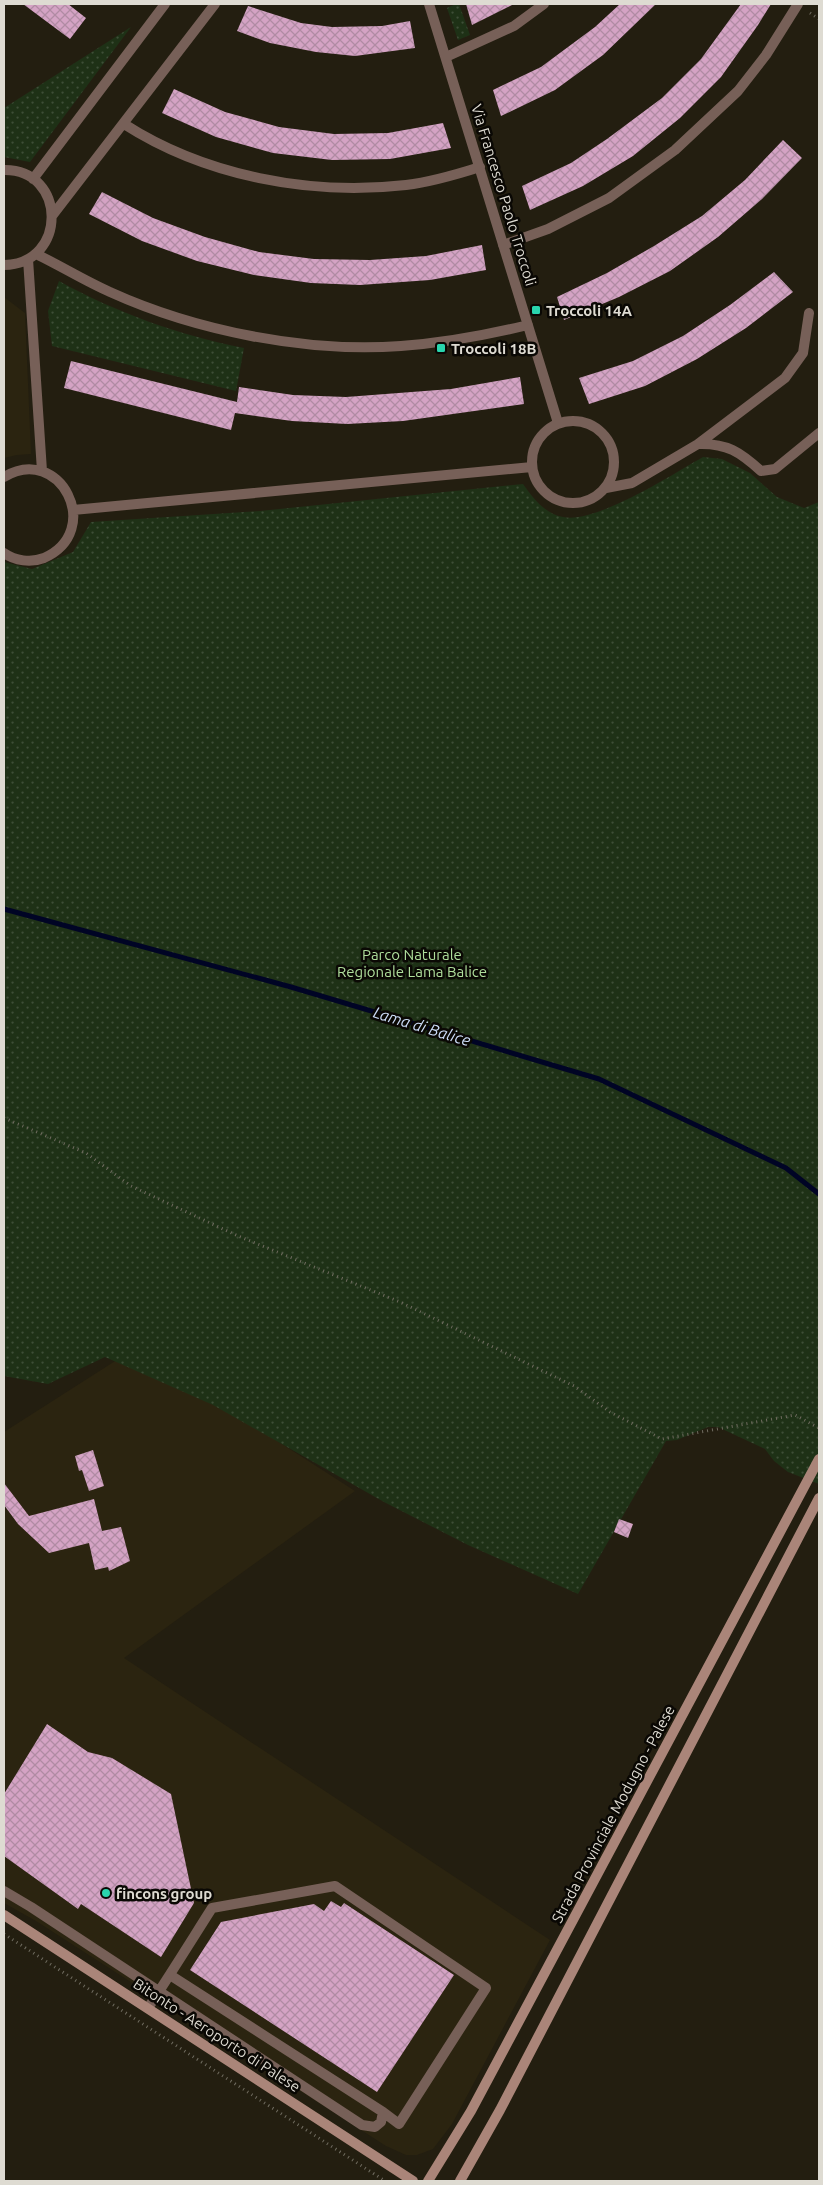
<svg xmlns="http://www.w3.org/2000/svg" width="823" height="2185" font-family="Ubuntu,sans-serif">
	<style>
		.built { fill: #2b2410 }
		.grass { fill: url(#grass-dots) }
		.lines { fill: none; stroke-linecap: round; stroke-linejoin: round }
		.stream { stroke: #000425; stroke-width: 5 }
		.building { fill: url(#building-cross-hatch) }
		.path { stroke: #716d61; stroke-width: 3; stroke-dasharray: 1 4; stroke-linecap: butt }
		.street { stroke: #776058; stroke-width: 10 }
		.secondary { stroke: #aa8579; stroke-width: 10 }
		.poi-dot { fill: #29d5ad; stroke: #0a0804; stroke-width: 2 }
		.labels { text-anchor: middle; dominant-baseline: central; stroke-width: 5; stroke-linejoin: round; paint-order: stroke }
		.street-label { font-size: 15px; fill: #dedbd2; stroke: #0a0804 }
		.poi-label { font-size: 15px; font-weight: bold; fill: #dedbd2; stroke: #0a0804; text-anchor: start }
		.park-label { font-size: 15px; fill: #aedd9b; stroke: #0a0804 }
		.water-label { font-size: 16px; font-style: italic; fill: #ccdcf7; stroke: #0a0804 }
	</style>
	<defs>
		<pattern id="grass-dots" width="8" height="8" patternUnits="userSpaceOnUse" patternTransform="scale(1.25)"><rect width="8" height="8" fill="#1e3116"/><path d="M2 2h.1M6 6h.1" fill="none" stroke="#3e4e37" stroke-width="1.8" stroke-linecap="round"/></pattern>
		<pattern id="building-cross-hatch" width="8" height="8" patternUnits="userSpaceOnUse" patternTransform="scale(1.25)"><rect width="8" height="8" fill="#d4a3c4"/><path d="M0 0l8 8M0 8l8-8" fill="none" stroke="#b08ba3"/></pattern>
	</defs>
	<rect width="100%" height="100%" fill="#231e10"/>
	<path class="built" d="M4 297 25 313 31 454 17 455 4 458Z
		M134 1349 355 1491 124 1658 550 1940 452 2124 433 2149 417 2155H406L386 2146 36 1921 4 1903V1432Z"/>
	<path class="grass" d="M456 4H459L470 35 458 40 447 8Z
		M131 27 30 162 4 157V108Z
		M59 281C117 313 179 335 244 348L236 391 52 346 48 311Z
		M703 457 722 459 750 473 777 497 804 508 819 502V1484L788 1472 774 1461 765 1449 718 1427H708L677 1440 666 1441 578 1594 468 1545 384 1502 213 1405 105 1357 48 1384 4 1376V562L32 569 73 552 91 522 260 511 523 484C533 498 545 514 563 517 596 524 673 474 703 457Z"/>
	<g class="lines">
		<path class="stream" d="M4 909 291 987 599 1079 786 1168 819 1194"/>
	</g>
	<path class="building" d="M23 4H68L86 18 70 39Z
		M466 4H514L472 25Z
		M620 4H656L603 55 555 90 501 116 493 90 541 67 595 27Z
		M741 4H771L758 25 721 77 680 118 633 156 583 186 530 210 522 186 571 163 607 139 662 98 701 59Z
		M248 6 301 23 332 27 382 26 410 21 415 48 355 56 316 52 270 43 237 31Z
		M174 89 225 112 279 127 334 134 388 133 443 123 451 148 390 159 332 160 273 153 216 137 162 113Z
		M783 140 802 158 762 199 718 237 670 271 619 297 564 320 557 297 607 273 654 246 702 216 745 180Z
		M102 192 153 218 205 237 259 252 314 259 370 260 426 256 482 245 486 270 430 280 360 285 311 283 254 275 197 261 142 241 89 214Z
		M774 272 793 292 746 328 697 359 645 386 589 404 579 378 633 361 683 336 730 305Z
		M71 361 237 402 239 387 293 395 346 397 451 389 520 377 524 404 403 421 347 424 292 421 235 413 231 430 64 388Z
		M93 1450 104 1486 89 1491 82 1470 79 1471 75 1456Z
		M4 1483 29 1516 94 1499 102 1531 121 1527 130 1561 109 1571 108 1567 95 1570 89 1543 49 1553 18 1524 4 1505Z
		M619 1519 633 1524 628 1538 614 1532Z
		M47 1724 88 1752 112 1758 171 1794 194 1903 161 1957 81 1904 78 1909 4 1856V1794Z
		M331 1901 341 1907 344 1903 454 1975 377 2092 190 1970 221 1922 314 1904 324 1911Z"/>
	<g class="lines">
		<path class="path" d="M810 13 819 19
			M4 1118 86 1153 131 1186 238 1236 400 1302 574 1386 610 1412 662 1439 795 1415 819 1428
			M4 1934 385 2181"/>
		<path class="street" d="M429 4 558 423
			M446 57 514 26 544 4
			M124 124C205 176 310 196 406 185 431 182 455 175 480 167
			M4 170C67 169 68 264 4 265
			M33 179 165 4
			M52 216 215 4
			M503 245 548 229 609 198 675 150 738 91 766 55 798 4
			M36 254C61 266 85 281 110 292 196 331 307 353 401 346 444 343 487 335 528 325
			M28 259 42 471
			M532 462a41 41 0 1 1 82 0a41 41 0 1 1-82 0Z
			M698 444C727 443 740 452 761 471L775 469 819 433
			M4 477C60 443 105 531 44 558 31 563 15 561 4 553
			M606 488 632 483 698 444 785 378 803 353 809 313
			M73 510 532 467
			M4 1891 31 1907 362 2125 375 2127 381 2122 383 2112 399 2124 486 1988 335 1886 212 1908C191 1941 170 1975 148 2008
			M170 1975 383 2112"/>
		<path class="secondary" d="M4 1915 413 2181
			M428 2181 471 2111 819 1459
			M460 2181 500 2110 819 1498"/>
	</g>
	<g class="poi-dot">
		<rect x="531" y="305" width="10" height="10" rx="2.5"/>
		<rect x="436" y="343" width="10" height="10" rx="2.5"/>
		<circle cx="106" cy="1893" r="5"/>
	</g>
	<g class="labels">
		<g class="street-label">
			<text transform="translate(504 195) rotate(73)">Via Francesco Paolo Troccoli</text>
			<text transform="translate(613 1814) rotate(-62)">Strada Provinciale Modugno - Palese</text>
			<text transform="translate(217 2035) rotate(33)">Bitonto - Aeroporto di Palese</text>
		</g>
		<g class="poi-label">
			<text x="546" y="310">Troccoli 14A</text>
			<text x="451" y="348">Troccoli 18B</text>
			<text x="116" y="1893">fincons group</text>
		</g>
		<g class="park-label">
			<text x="412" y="954">Parco Naturale<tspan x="412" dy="17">Regionale Lama Balice</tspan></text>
		</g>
		<g class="water-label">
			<text transform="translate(422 1026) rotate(17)">Lama di Balice</text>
		</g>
	</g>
	<rect width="823" height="2185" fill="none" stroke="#dedbd2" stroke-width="10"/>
</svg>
